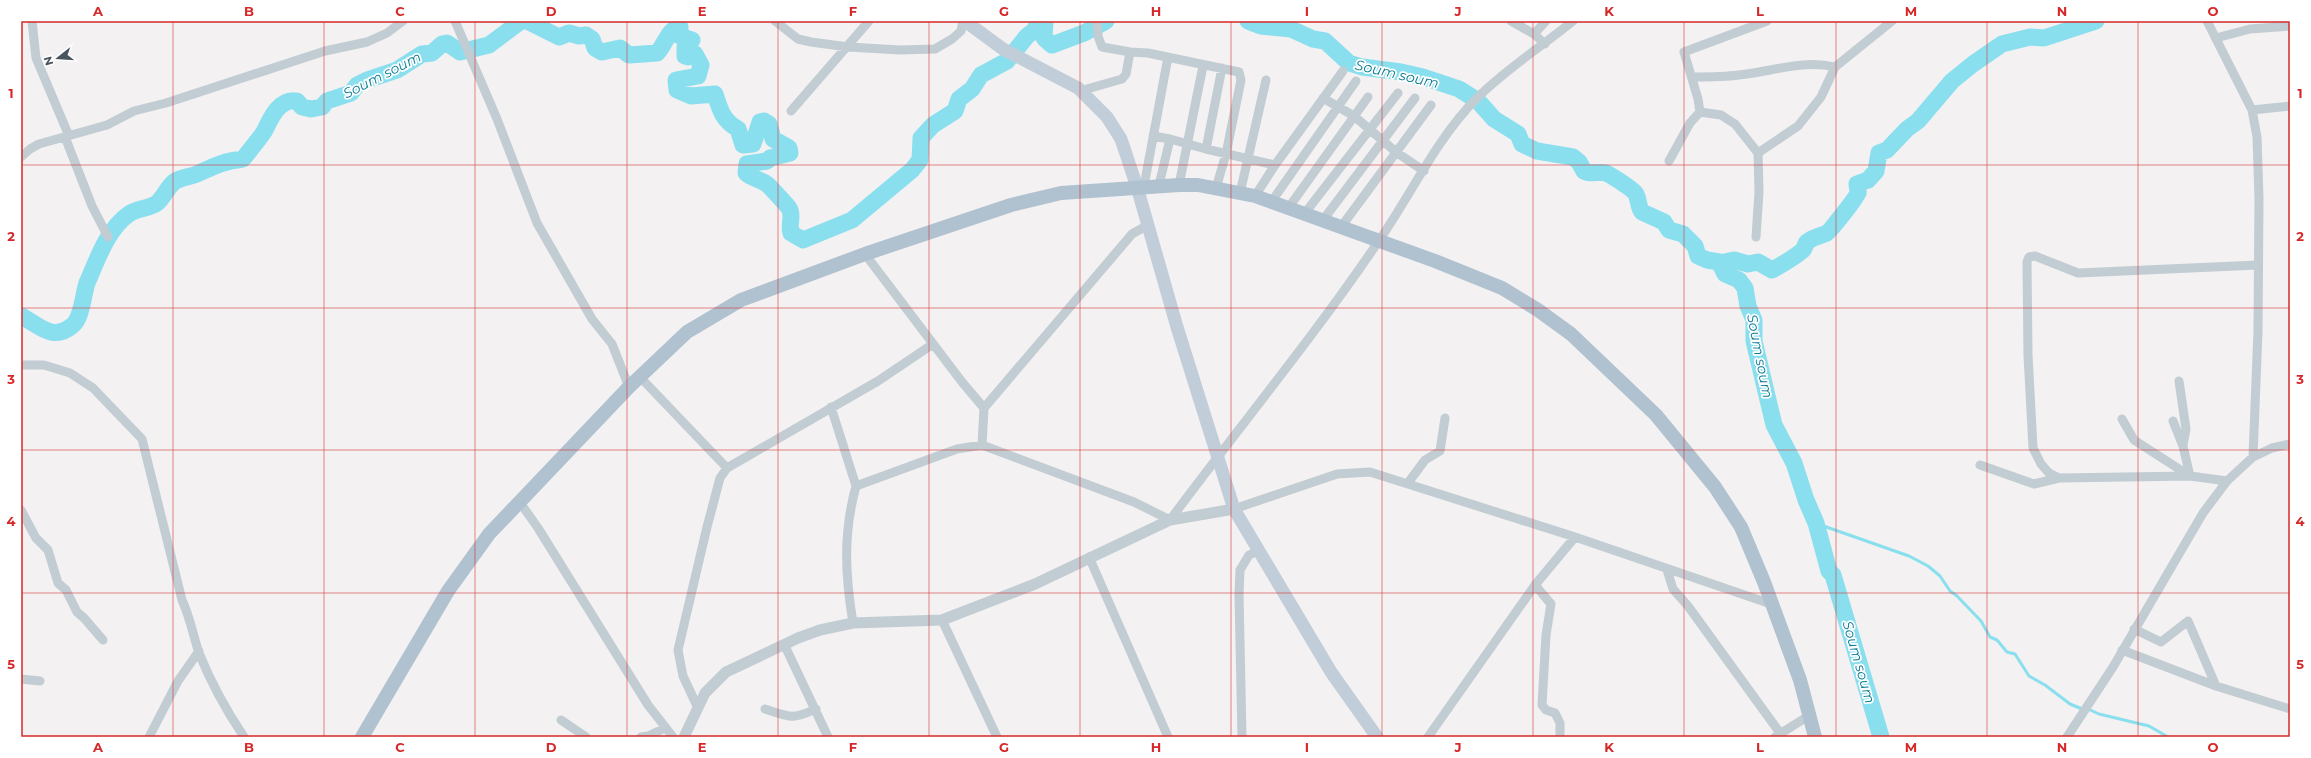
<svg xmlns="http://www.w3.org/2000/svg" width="2311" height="758" font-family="Montserrat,sans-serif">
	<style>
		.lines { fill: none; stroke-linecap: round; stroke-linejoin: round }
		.stream { stroke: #8adfef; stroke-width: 3 }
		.river { stroke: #8adfef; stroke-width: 17 }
		.minor { stroke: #c1ccd3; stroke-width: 9 }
		.tertiary { stroke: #c1ccd3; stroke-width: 11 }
		.secondary { stroke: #c1cdd8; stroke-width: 13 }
		.primary { stroke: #b0c1d0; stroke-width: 14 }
		.grid { fill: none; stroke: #d62828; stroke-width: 1; stroke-opacity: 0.55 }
		.labels { text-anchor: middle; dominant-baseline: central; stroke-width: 3.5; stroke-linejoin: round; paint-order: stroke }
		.water-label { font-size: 14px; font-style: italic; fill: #0a7b92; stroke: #fff }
		.neatline { fill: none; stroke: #d62828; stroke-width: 1.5 }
		.grid-label { font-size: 13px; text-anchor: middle; font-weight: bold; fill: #d62828 }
	</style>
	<rect width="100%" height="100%" fill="#f3f1f1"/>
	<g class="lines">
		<path class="stream" d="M1815 523 1909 556 1928 566 1940 576 1950 591 1957 596 1981 621 1990 637 1997 640 2007 652 2015 654 2029 676 2045 685 2070 704 2082 709
			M2088 709 2099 714 2149 726 2168 737"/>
		<path class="river" d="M527 21 559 37 569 33 579 36 586 35 592 39 595 48 602 52 620 48 629 55 657 53C664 47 669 27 680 27V36L692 40 685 47V56L688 57 695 54 701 65 698 76 676 80 677 90 691 96 715 94C720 110 723 121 738 129L743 145 753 144 760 122 764 121 769 124 773 139 789 148 790 153 770 158 767 161 747 164 746 173C751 178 762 180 768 185 771 188 787 205 789 208 794 216 788 225 791 233L803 240 852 220 912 170 920 160 921 138 933 125 955 111 959 99 972 89 981 75 1007 61 1027 36 1035 30 1038 21
			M1045 21 1044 38 1052 45 1084 33 1106 21
			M1248 21 1261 26 1291 29 1313 39 1325 41 1349 63 1362 67 1401 72 1423 77 1459 89 1478 101 1494 119 1518 134 1522 144 1537 151 1573 157 1579 162 1584 171C1591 175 1598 171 1606 173 1612 176 1633 189 1636 194 1639 200 1638 207 1642 212L1664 222 1669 230 1683 234 1695 246 1698 256 1707 260 1719 262 1725 274 1739 280 1745 288 1748 306 1754 320V341L1774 425 1794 463 1806 500 1816 523 1829 571 1833 575 1881 737
			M1720 263 1734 260 1748 264 1758 262 1772 270C1783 264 1794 258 1803 250 1805 248 1805 244 1807 242 1813 237 1820 236 1827 233 1829 232 1858 196 1858 193 1859 191 1857 187 1857 184L1868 180 1876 171 1879 153 1887 150 1907 129 1918 121 1952 81 1973 64 2002 44 2030 37 2044 38 2096 21
			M21 316C38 324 52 343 73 325 82 317 83 295 87 283 97 260 108 228 129 214 137 208 149 209 157 203 164 197 167 188 174 182 181 177 190 177 197 174 217 165 221 162 243 159 246 155 264 133 265 130 271 117 280 98 297 101L302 107 311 109 322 107 327 101 351 93 357 85 367 80 397 70 422 54 432 53 442 44 447 43 460 52 489 45 521 21"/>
		<path class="minor" d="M32 21 36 58 69 136
			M455 21 497 119 537 223 592 319 612 344 629 387
			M775 21 798 39 811 42 848 47 900 50 935 49 952 39 961 31 963 21
			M1097 21 1098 36 1102 47 1130 52
			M1511 21 1534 34 1545 44
			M2207 21 2252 110 2257 137 2259 199 2258 331 2253 457
			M1534 34 1546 21
			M2216 38 2250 29 2290 26
			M1692 77C1708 77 1724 77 1739 75 1771 72 1803 59 1835 67
			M1080 91 1122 79 1126 74 1130 52 1148 53 1239 72 1241 80 1226 154 1216 188
			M1323 98 1354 116 1396 152 1424 171
			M2252 110 2290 106
			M791 111 869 21
			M1700 112 1721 115 1735 124 1758 153 1759 192 1756 237
			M1153 136 1170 139 1206 149 1275 165
			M65 137 92 206 108 237
			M1206 149 1222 68
			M1758 153 1798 126 1821 97 1835 67 1892 21
			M21 157 30 149 39 144 107 125 134 111 166 103 325 51 367 42 387 33 403 21
			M1669 161 1690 123 1700 112 1698 99 1684 52 1767 21
			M1159 185 1170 139
			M1179 185 1203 66
			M1144 186 1168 57
			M1240 193 1266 80
			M1255 196 1275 165 1343 71
			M1272 201 1356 81
			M1289 207 1368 97
			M1305 213 1398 93
			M1323 220 1415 98
			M1341 227 1431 105
			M865 254 962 382 984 408
			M21 365H44L70 373 93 388 142 439 182 600C190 617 193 635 199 653 211 683 226 710 244 737
			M640 377 727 468
			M2179 381 2186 429 2183 445
			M831 407 856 486
			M2122 419 2134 440 2190 476 2183 446 2173 421
			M982 445 984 408 1132 234 1148 225
			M1980 465 2034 484 2059 478 2190 476 2227 481
			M2059 478 2049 473 2041 464 2033 448 2028 355 2027 262 2029 257 2035 256 2078 273 2258 265
			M1408 483 1425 460 1440 451 1445 418
			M519 501 538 528 648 705 673 737
			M1234 509 1337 474 1370 472 1575 537 1771 604
			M21 510 36 538 48 550 58 583 66 590 77 612 84 618 103 640
			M1089 557 1168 737
			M1667 570 1673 589 1688 606 1780 733
			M1535 585 1551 604 1546 635 1542 705 1546 710 1555 713 1560 723V737
			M942 620 997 737
			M853 623C845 574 843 534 856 486L957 449 982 445 1134 502 1170 520C1239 427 1313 338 1378 242 1411 195 1436 139 1477 98 1506 69 1541 47 1573 21
			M2134 629 2161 642 2188 621 2216 686
			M784 644 828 737
			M2122 650 2216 686 2290 709
			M21 679 40 681
			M697 706 683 676 678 650 707 527 720 478 727 468 878 381 933 344
			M765 709C790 717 792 720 816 709
			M561 720 586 737
			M149 737 178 681 199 651
			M641 737 648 736 665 728
			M1242 737 1239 595 1240 570 1249 555 1258 551
			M1428 737 1535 585 1575 537
			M1775 737 1810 715
			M2067 737 2113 667 2203 513 2227 481 2253 457 2272 448 2290 444"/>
		<path class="tertiary" d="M684 737 705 693 726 672 798 638 820 630 853 623 942 620 1035 584 1170 520 1234 509"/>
		<path class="secondary" d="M965 21 1003 49 1078 88 1107 117 1121 139 1137 187 1177 327 1234 509 1331 672 1377 737"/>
		<path class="primary" d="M362 737 448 591 489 534 629 387 687 332 741 300 865 254 1011 205 1061 193 1179 185H1198L1255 196 1435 261 1502 288 1538 310 1571 334 1656 415 1715 487 1741 527 1764 582 1800 680 1815 737"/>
	</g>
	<path class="grid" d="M173 21V737M324 21V737M475 21V737M627 21V737M778 21V737M929 21V737M1080 21V737M1231 21V737M1382 21V737M1533 21V737M1684 21V737M1836 21V737M1987 21V737M2138 21V737M21 165H2290M21 308H2290M21 450H2290M21 593H2290"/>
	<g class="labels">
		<g class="water-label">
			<text transform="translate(1397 74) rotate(13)">Soum soum</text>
			<text transform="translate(382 75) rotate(-27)">Soum soum</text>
			<text transform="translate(1760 356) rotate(79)">Soum soum</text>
			<text transform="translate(1859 662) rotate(74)">Soum soum</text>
		</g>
	</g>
	<rect width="2311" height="758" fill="none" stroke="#ffffff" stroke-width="44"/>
	<g transform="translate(58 58) rotate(253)" stroke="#ffffff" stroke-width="3" paint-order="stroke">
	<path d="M0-3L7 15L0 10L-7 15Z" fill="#48555f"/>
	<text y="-6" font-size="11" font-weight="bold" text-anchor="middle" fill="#48555f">N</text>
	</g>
	<rect x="22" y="22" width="2267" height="714" class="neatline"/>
	<g class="grid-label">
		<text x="98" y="16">A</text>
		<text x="249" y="16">B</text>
		<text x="400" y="16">C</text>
		<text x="551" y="16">D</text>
		<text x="702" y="16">E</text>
		<text x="853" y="16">F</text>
		<text x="1004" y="16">G</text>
		<text x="1156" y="16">H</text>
		<text x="1307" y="16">I</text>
		<text x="1458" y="16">J</text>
		<text x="1609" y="16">K</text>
		<text x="1760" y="16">L</text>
		<text x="1911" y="16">M</text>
		<text x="2062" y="16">N</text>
		<text x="2213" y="16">O</text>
		<text x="11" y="98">1</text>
		<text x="2300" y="98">1</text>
		<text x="11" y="241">2</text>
		<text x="2300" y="241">2</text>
		<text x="11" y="384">3</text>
		<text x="2300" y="384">3</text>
		<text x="11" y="526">4</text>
		<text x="2300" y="526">4</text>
		<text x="11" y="669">5</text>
		<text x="2300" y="669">5</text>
		<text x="98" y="752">A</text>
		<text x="249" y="752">B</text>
		<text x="400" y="752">C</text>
		<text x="551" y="752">D</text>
		<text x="702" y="752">E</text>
		<text x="853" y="752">F</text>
		<text x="1004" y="752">G</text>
		<text x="1156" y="752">H</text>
		<text x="1307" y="752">I</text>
		<text x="1458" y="752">J</text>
		<text x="1609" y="752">K</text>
		<text x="1760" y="752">L</text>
		<text x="1911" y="752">M</text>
		<text x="2062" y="752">N</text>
		<text x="2213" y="752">O</text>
	</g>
</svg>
